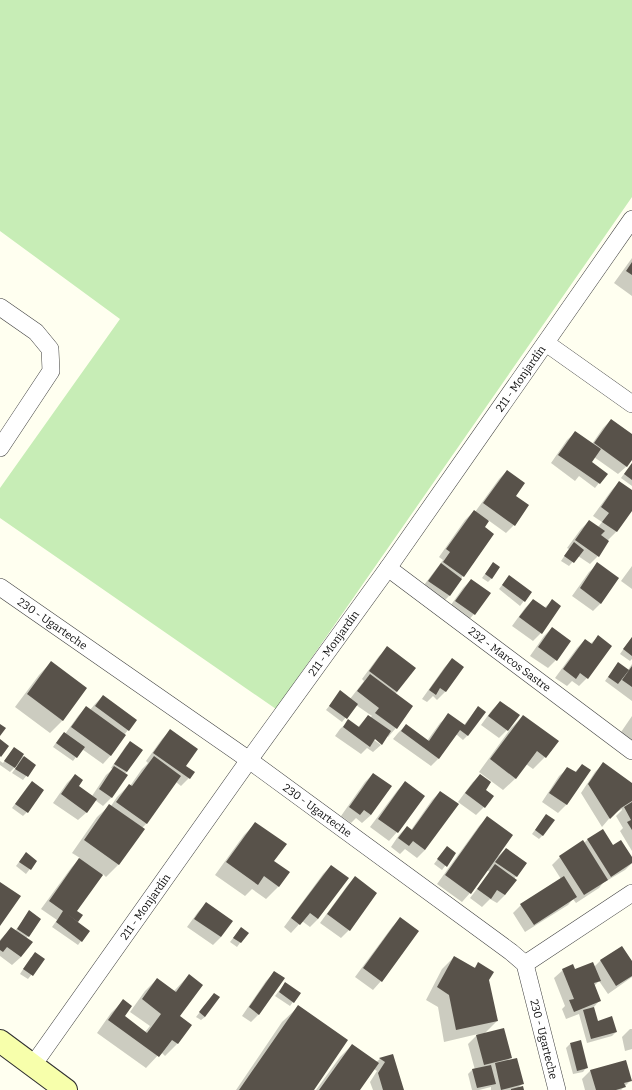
<svg xmlns="http://www.w3.org/2000/svg" width="632" height="1090" font-family="Bitter,serif">
	<style>
		.green { fill: #c7edb6 }
		.shadow { fill: #0003 }
		.building { fill: #58524a }
		.lines { fill: none; stroke-linecap: round; stroke-linejoin: round }
		.street-casing { stroke: #414141; stroke-width: 18 }
		.secondary-casing { stroke: #303030; stroke-width: 24 }
		.street { stroke: #fff; stroke-width: 17 }
		.secondary { stroke: #f7ffab; stroke-width: 22 }
		.labels { text-anchor: middle; dominant-baseline: central; stroke-width: 4; stroke-linejoin: round; paint-order: stroke }
		.street-label { font-size: 11px; fill: #0e0e0e; stroke: #fff }
	</style>
	<rect width="100%" height="100%" fill="#fffff0"/>
	<path class="green" d="M0 0H632V197L276 709 0 518V488L120 319 0 231Z"/>
	<path class="shadow" d="M632 258V296L614 283Z
		M611 420 632 435V458L627 466 618 474 594 457 590 462 606 474 595 488 579 476 575 481 551 463 567 440 576 432 592 444 603 428Z
		M632 463V486L621 478Z
		M507 471 514 496V525L506 533 488 520 483 527 463 576 449 596 441 604 421 589 443 560 439 557 465 520 474 511 475 512 499 479Z
		M619 482 632 492V509L616 532 607 541H608L598 556 590 564 578 556 569 566 561 561 569 549 567 548 581 529 589 521 598 527 602 522 593 516 611 491Z
		M493 563 492 578 488 582 482 578Z
		M598 564 601 603 593 611 572 596 589 572Z
		M632 566V589L621 581Z
		M471 580 474 614 466 623 448 609 463 588Z
		M506 580 531 592 520 606 499 589Z
		M533 600 544 608 552 601 541 633 533 641 512 626 525 608Z
		M552 628 556 660 548 668 530 656 544 636Z
		M598 637 587 678 579 686 572 681 567 686 555 678 577 648 585 640 590 644Z
		M632 637V659L630 661 620 654Z
		M388 648 397 692 395 694 396 728 388 737 387 736H371L370 737 381 745 373 752 367 748 361 754 335 736 340 729 349 721 358 727 368 716 370 718 372 716 356 705 342 722 326 710 337 696 350 699 364 681 362 679 379 656Z
		M452 659 463 667 445 692 437 700 433 696 427 702 422 699 444 668Z
		M51 662 86 688 62 721 50 733 15 707 39 675Z
		M632 664V701L605 681 615 667 628 670Z
		M103 696 136 720 124 735 111 755 103 764 82 749 73 761 53 747 60 737 64 733 65 734 78 716 86 707 90 710 95 704Z
		M500 702 507 730 499 738 481 725 492 710Z
		M478 707 484 712 467 736 463 740 456 734 439 758 431 766 393 739 398 733 406 725 427 741 440 723 449 715 464 725Z
		M523 716 545 757 533 769 526 764 516 778 503 790 479 772 511 728Z
		M632 716V744L619 735Z
		M170 731 189 778 181 786 176 782 146 824 142 828 143 829 118 865 106 877 103 874 76 911 77 921 76 922 81 941 78 945 52 927 57 920 41 909 71 868 80 858 72 853 97 817 110 805 111 806 117 797 129 785 130 786 142 769 148 763 146 761 162 739Z
		M130 742 127 772 124 774 111 798 103 806 95 800 87 812 78 820 53 803 67 783 75 775 77 786 92 796 106 775 113 769 111 768 126 746Z
		M11 752 22 756 35 765 23 780 12 773 17 766H16L10 772 0 765V761L3 763Z
		M603 764 632 785V851L620 831 623 828 616 816 622 810V809L613 814 602 827 581 793 595 772Z
		M582 765 590 770 566 805 558 813 542 802 559 776 568 768 574 773Z
		M373 774 371 815 362 823 356 818 351 823 341 816 365 782Z
		M480 775 484 790V807L476 815 458 802 472 783Z
		M32 782 27 812 23 816 12 808 28 786Z
		M405 782 423 796 397 832 389 841 370 827 397 791Z
		M440 792 425 850 417 858 405 849 400 854 391 847 399 835 407 827 411 830 432 800Z
		M546 815 543 835 539 839 532 834Z
		M487 818 497 856V857L506 849 526 864 514 879 505 895 497 903 490 899 482 907 470 898 490 872 487 870 470 893 462 902 437 884 479 826Z
		M256 823 273 862 288 872 278 887 266 899 252 889 245 896 215 875 244 835Z
		M603 830 613 846 632 859V863L625 870 603 883 599 888 576 903 573 899 568 905 525 932 513 913 521 905 561 879 552 865 560 857 584 843 587 840Z
		M447 847 455 853 442 870 434 864Z
		M22 858 36 861 26 874 16 866Z
		M331 866 318 919 310 927 302 921 291 933 284 927 323 874Z
		M355 877 376 893 349 930 341 938 320 923 347 886Z
		M206 903 221 937 213 945 187 927 198 912Z
		M26 916 40 919 26 939 21 957 12 965 0 956V940L11 928 15 931Z
		M400 919 381 981 373 990 355 977 392 927Z
		M241 928 247 933 237 947 230 942Z
		M622 947 632 963V977L608 994 599 981 594 986 600 1000 593 1008 597 1022 616 1032 612 1036 587 1043 579 1014 566 1019 562 1009 565 1006 554 978 563 970H575L594 967 600 961Z
		M31 957 44 959 28 979 20 974Z
		M454 957 473 969 478 964 488 980 497 1021 484 1034 511 1057 507 1061 522 1084 517 1089 523 1090H491V1087L479 1090H472L468 1074 472 1070H475L468 1044 478 1034 444 1042 438 1007 426 1000 442 969Z
		M275 972 259 1014 251 1022 242 1016 266 981Z
		M189 975 179 1017 191 1025 177 1044 165 1056 161 1052 146 1068 97 1033 111 1013 123 1001V1016L145 1032 150 1026 130 1012 145 991 157 979 174 991Z
		M285 983 293 1002 290 1006 275 996Z
		M211 998 205 1017 201 1020 196 1017Z
		M298 1007 313 1090H236L282 1022Z
		M630 1029H632V1049L625 1051 622 1037Z
		M570 1044 586 1068 583 1072 573 1074 566 1048Z
		M352 1045 376 1062 380 1059 393 1055 403 1090H373L370 1082 377 1071 374 1069 359 1090H316L340 1057Z
		M625 1061 631 1080 621 1090H585L582 1079 590 1071Z"/>
	<path class="building" d="M632 262V275L626 271Z
		M611 419 632 434V460L627 467 594 443Z
		M575 431 601 449 592 462 608 474 600 484 558 455Z
		M632 463V480L624 474Z
		M507 470 525 483 516 496 529 505 515 526 483 503Z
		M619 481 632 490V511L617 532 602 522 609 513 601 507Z
		M474 510 489 521 485 527 494 534 464 577 443 562 450 552 446 549Z
		M589 520 605 531 601 535 609 541 599 557 575 540Z
		M574 542 584 550 574 563 564 556Z
		M493 562 500 567 492 579 485 574Z
		M597 562 619 578 601 604 580 588Z
		M441 563 462 579 450 596 428 581Z
		M509 575 532 592 525 602 502 585Z
		M471 579 491 593 475 615 455 601Z
		M533 599 546 608 552 599 561 606 542 634 519 617Z
		M552 627 571 641 557 661 538 647Z
		M598 635 612 646 588 679 580 673 576 679 563 669 585 639 592 644Z
		M632 637V656L623 649Z
		M387 646 416 668 397 692 369 671Z
		M452 658 464 667 446 692 440 688 436 695 429 690Z
		M51 661 87 688 63 721 27 694Z
		M618 662 629 670 618 684 608 677Z
		M632 666V687L622 680Z
		M370 674 413 706 397 729 375 713 379 708 357 691Z
		M340 690 358 704 347 719 329 706Z
		M103 695 137 720 129 731 95 706Z
		M500 701 520 715 508 731 488 716Z
		M86 706 126 735 111 756 71 727Z
		M478 706 486 712 468 736 460 730 439 759 401 731 406 724 429 741 448 713 465 725Z
		M368 715 391 731 382 745 375 739 370 747 343 727 348 719 359 727Z
		M523 715 559 741 546 758 537 751 516 779 490 759Z
		M0 724 6 728 0 736Z
		M170 729 198 749 186 766 195 772 190 779 153 753Z
		M64 732 85 747 77 758 56 743Z
		M0 739 9 746 1 757 0 756Z
		M130 741 143 750 127 772 114 764Z
		M14 747 24 754 15 768 4 761Z
		M24 756 36 765 28 777 15 769Z
		M154 756 181 776 147 824 116 802 129 784 132 786Z
		M603 762 632 783V801L621 808 610 819 588 784Z
		M582 764 591 770 567 805 549 793 567 767 576 772Z
		M114 766 128 775 112 798 99 789Z
		M373 773 392 786 371 815 364 810 360 815 349 807Z
		M75 774 83 780 79 786 97 799 87 813 61 794Z
		M480 774 491 782 486 790 494 796 485 808 465 793Z
		M32 781 44 790 28 813 15 804Z
		M405 781 425 796 398 833 378 819Z
		M440 791 459 804 425 850 413 841 409 846 398 838 407 826 412 830Z
		M632 802V830L627 822 631 820 624 807Z
		M109 804 145 829 119 865 84 840Z
		M546 814 555 820 543 836 535 830Z
		M487 816 513 835 471 894 445 875Z
		M255 822 287 844 274 861 290 872 279 887 264 876 258 885 226 862Z
		M603 829 613 845 621 840 632 857V863L611 877 587 839Z
		M583 840 608 880 584 895 559 856Z
		M447 846 456 853 447 867 437 859Z
		M506 848 527 863 517 877 495 862Z
		M26 852 37 861 31 870 19 862Z
		M79 858 103 875 77 911 83 915 78 922 67 914 90 931 82 942 56 922 63 911 49 901Z
		M495 864 517 880 505 895 497 890 491 899 477 889Z
		M331 865 349 878 318 919 310 913 300 925 291 918Z
		M355 876 377 893 350 931 327 914Z
		M564 876 577 897 534 925 520 904Z
		M0 882 21 896 0 926Z
		M206 902 233 921 221 937 194 919Z
		M29 910 41 919 29 937 17 929Z
		M400 917 419 931 382 982 363 968Z
		M11 927 33 942 21 957 7 947 3 952 0 950V941Z
		M241 927 249 933 241 943 233 938Z
		M622 946 632 961V976L616 986 600 960Z
		M35 952 45 959 33 976 23 969Z
		M454 956 475 968 478 962 494 972 489 980 498 1021 456 1030 449 995 437 987Z
		M593 962 601 981 594 983 601 1001 574 1012 569 1000 574 999 562 969 573 964 575 969Z
		M274 971 285 978 259 1015 249 1007Z
		M189 974 203 985 180 1016 192 1025 178 1044 172 1040 159 1057 108 1020 123 999 132 1006 125 1016 147 1033 161 1014 142 999 157 978 176 992Z
		M285 982 301 993 294 1003 279 992Z
		M214 993 220 997 205 1017 199 1012Z
		M298 1005 348 1040 314 1090H239Z
		M594 1007 598 1021 612 1016 617 1032 591 1039 583 1010Z
		M504 1028 512 1058 484 1065 476 1035Z
		M581 1040 588 1068 577 1071 570 1043Z
		M352 1044 379 1063 360 1090H319Z
		M393 1054 404 1090H383L378 1073 385 1062 379 1058Z
		M517 1058 524 1084 501 1090 495 1063Z
		M626 1060 632 1081 624 1083 626 1087 616 1090H596L590 1070Z
		M491 1065 496 1084 477 1088 472 1069Z
		M523 1086 524 1090H511V1089Z"/>
	<g class="lines">
		<g class="street-casing">
			<g id="street">
				<path d="M0 307 36 332 50 349 51 371 0 448"/>
				<path d="M546 343 632 404"/>
				<path id="s1" d="M388 568 632 751"/>
				<path id="s2" d="M0 587 249 760 511 952 525 964 557 1090"/>
				<path d="M525 964 632 893"/>
				<path id="s3" d="M33 1065 249 760 388 568 632 219"/>
			</g>
		</g>
		<g class="secondary-casing">
			<path id="secondary" d="M0 1041 66 1090"/>
		</g>
		<use href="#street" class="street"/>
		<use href="#secondary" class="secondary"/>
	</g>
	<g class="labels">
		<g class="street-label">
			<text stroke="none"><textPath href="#s3" startOffset="842">211 - Monjardín</textPath></text>
			<text stroke="none"><textPath href="#s2" startOffset="64">230 - Ugarteche</textPath></text>
			<text stroke="none"><textPath href="#s3" startOffset="518">211 - Monjardín</textPath></text>
			<text stroke="none"><textPath href="#s1" startOffset="152">232 - Marcos Sastre</textPath></text>
			<text stroke="none"><textPath href="#s2" startOffset="388">230 - Ugarteche</textPath></text>
			<text stroke="none"><textPath href="#s3" startOffset="194">211 - Monjardín</textPath></text>
			<text stroke="none"><textPath href="#s2" startOffset="724">230 - Ugarteche</textPath></text>
		</g>
	</g>
</svg>
